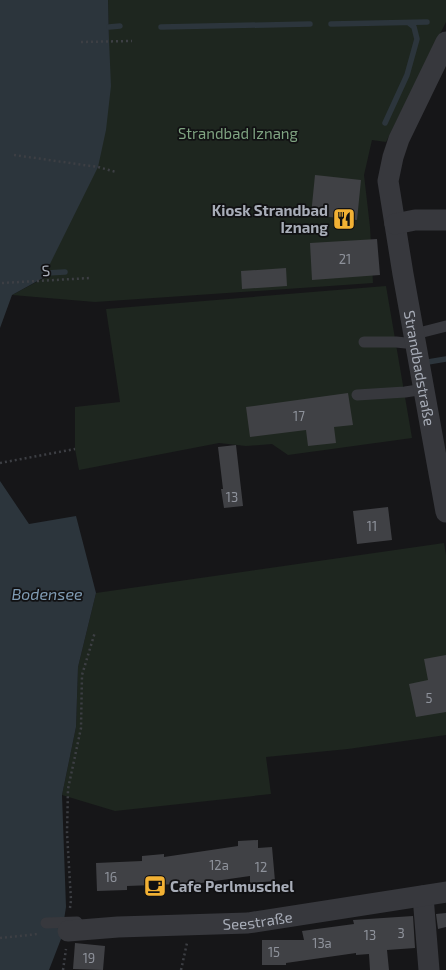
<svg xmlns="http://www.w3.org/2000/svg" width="446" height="970" font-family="'Exo 2',sans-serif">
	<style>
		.green { fill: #1e261f }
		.water { fill: #2c353c }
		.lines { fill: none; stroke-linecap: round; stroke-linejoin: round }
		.stream { stroke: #2c353c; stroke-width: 5.5 }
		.building { fill: #404145 }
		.path { stroke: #3d3f44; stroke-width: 2.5; stroke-dasharray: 2 3; stroke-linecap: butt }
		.lane { stroke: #37383d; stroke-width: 11 }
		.street { stroke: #37383d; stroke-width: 21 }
		.labels { text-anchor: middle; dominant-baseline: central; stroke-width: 3.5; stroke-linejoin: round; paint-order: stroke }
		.number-label { font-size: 13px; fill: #8e929b }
		.park-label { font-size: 15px; fill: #7fa381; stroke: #111113 }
		.poi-label { font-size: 15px; font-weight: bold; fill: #a8adb8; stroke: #111113; text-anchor: end }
		.street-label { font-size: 15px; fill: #a8adb8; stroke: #111113 }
		.water-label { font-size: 16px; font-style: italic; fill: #7f9bb3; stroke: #111113 }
	</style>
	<rect width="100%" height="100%" fill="#161618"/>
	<path class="green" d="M108 0H446V22L386 142 372 140 364 175 370 227 373 283 95 302 12 295 44 278 109 40Z
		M386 286 412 438 288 455 272 444 246 446 219 443 79 470 75 449V407L120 402 106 309Z
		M444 543 446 555V735L348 749 266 757 271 794 115 811 62 795 76 727 78 667 96 593Z"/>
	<path class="water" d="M0 0H108L109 40 111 86 106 130 98 167 43 278 12 295 0 328Z
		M0 481 29 524 76 516 96 593 78 667 76 727 62 795 66 907 61 939 49 970H0Z"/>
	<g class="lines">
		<path class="stream" d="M331 24 427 22
			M109 27 120 26
			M161 27 310 24
			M385 123 407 75 417 39 414 27 409 23
			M46 273 65 272
			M428 362 446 359"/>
	</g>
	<path class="building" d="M315 175 361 180 357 220 311 215Z
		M377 239 380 275 312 280 310 243Z
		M286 268 287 286 242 289 241 271Z
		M348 393 353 425 334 427 336 443 308 446 306 430 250 437 246 407Z
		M236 445 243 506 224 508 221 489H223L218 447Z
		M388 507 392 540 357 544 353 511Z
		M446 655V712L416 717 409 684 428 680 424 659Z
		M258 840V848L272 847 275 881 250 883V876L180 886V884L127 886V890L97 891 96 863 142 861V856L164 854V857L238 846V841Z
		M446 913V927L438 929 436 914Z
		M413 916 415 948 387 950 389 970H370L369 954 356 955V953L286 963V965H262V940H304L302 931 354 924 353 920Z
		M75 943 105 946 103 970 73 969Z"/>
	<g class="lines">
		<path class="path" d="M81 42 132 41
			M14 155 98 167 116 172
			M2 283 90 278
			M0 463 75 449
			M70 908 71 900 67 833 68 789 81 728 82 675 95 632
			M0 938 38 934
			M63 970 66 949
			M181 970 187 943"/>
		<path class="lane" d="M415 334 446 326
			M364 342H396L416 344
			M357 395 405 392 425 389
			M46 923 77 922"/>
		<g class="street">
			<path id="s1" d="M446 42 399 139 393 157 388 181 403 274 446 512"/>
			<path d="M395 224 415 220H446"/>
			<path d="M423 896 429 970"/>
			<path id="s2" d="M68 931 118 927 248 923 446 892"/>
		</g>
	</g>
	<defs>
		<g id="restaurant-square" transform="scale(1.15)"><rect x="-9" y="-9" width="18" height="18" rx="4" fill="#f2b134" stroke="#111113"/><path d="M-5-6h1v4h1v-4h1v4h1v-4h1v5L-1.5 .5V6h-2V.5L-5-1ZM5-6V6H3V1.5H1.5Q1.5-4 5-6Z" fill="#111"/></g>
		<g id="cafe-square" transform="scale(1.15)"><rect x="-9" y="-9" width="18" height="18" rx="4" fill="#f2b134" stroke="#111113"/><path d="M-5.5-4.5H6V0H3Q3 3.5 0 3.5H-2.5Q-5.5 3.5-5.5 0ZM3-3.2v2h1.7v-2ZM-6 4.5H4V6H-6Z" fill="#111"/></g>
	</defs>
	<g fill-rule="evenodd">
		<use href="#restaurant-square" x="344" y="219"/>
		<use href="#cafe-square" x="155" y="886"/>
	</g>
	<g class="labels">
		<g class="number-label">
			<text x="345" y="259">21</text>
			<text x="299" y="416">17</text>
			<text x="232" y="497">13</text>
			<text x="372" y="526">11</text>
			<text x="429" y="698">5</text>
			<text x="219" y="865">12a</text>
			<text x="261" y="867">12</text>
			<text x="111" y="877">16</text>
			<text x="401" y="933">3</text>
			<text x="370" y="935">13</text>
			<text x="322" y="943">13a</text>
			<text x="274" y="952">15</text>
			<text x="89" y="958">19</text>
		</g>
		<g class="park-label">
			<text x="238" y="133">Strandbad Iznang</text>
		</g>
		<g class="poi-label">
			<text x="328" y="210">Kiosk Strandbad<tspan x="328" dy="17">Iznang</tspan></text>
			<text x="170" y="886" text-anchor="start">Cafe Perlmuschel</text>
		</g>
		<g class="street-label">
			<text transform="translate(46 270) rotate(-3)">S</text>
			<text stroke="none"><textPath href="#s1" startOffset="341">Strandbadstraße</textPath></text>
			<text stroke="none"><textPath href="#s2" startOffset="190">Seestraße</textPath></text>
		</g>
		<g class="water-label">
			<text x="47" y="593">Bodensee</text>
		</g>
	</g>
</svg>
